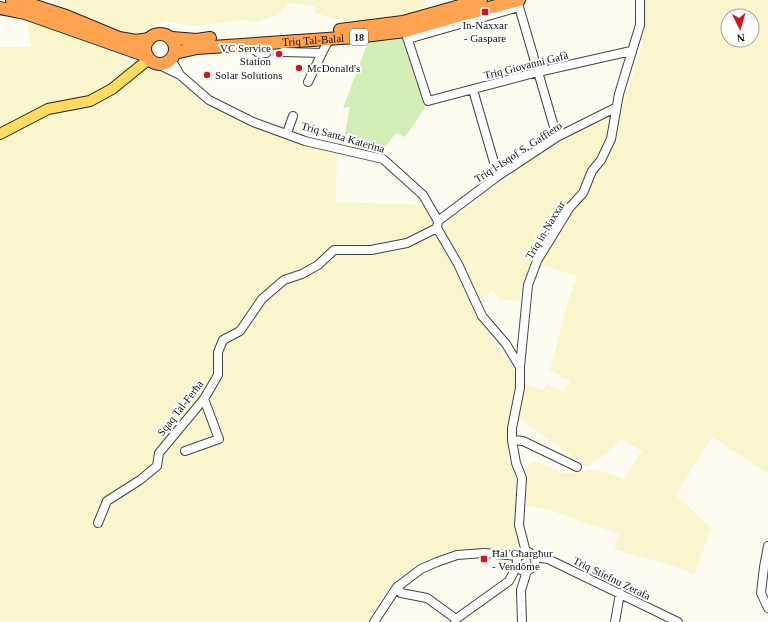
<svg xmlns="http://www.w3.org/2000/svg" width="768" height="622" font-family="Georgia,serif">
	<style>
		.farmland { fill: #f9f6ce; fill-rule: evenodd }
		.green { fill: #d3efb7 }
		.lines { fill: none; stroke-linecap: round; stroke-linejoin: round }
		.minor-tunnel { stroke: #dbd9d0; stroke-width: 8; stroke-dasharray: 8 4; stroke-linecap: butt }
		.minor-casing { stroke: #434343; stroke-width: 10 }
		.major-casing { stroke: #212121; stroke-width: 12 }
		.highway-casing { stroke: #212121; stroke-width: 14 }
		.minor { stroke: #fff; stroke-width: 8 }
		.major { stroke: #ffdb62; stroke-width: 10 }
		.highway { stroke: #ffa350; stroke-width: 12 }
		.poi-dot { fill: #d1171d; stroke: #fff; stroke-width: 1.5 }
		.labels { text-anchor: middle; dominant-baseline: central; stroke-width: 4; stroke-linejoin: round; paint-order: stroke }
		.shield { fill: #fff; stroke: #585858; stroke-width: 1 }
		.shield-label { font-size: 10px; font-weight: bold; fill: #101010 }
		.poi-label { font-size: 11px; fill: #101010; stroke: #fff; text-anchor: start }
		.street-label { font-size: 11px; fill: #101010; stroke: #fff }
	</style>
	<rect width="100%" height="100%" fill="#fffdf2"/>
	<path class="farmland" d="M55 0H426L423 9 403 15 383 18 343 21 315 13V6L288 3 278 15 256 22 242 20 194 26 165 21 137 34 124 32 70 10Z
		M642 0H768V474L712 437 676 495 711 528 694 576 679 568 614 549 619 534 549 510 525 506 527 467 533 462 537 461 564 474 596 469 624 479 642 451 621 439 609 452 587 467 519 418 525 383 543 390 547 384 564 392 570 381 550 370 568 302 577 276 542 265 544 261 542 260 606 161 616 136 621 113 642 46 643 6ZM728 16H752V40H728Z
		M27 20 108 51 186 85 203 100 337 152 336 202 424 205 434 227 444 225 559 139 611 115 610 138 579 189 561 209 530 266 523 283 520 301 500 300 493 291 473 304 486 330 517 374V385L509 428 508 458 516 474V528L519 545 515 549H473L449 551 422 561 392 582 367 622H0V47H31Z"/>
	<path class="green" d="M405 38 425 108 405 137 396 133 386 146 384 156 353 148 352 144 343 142 350 107 343 108 368 42Z"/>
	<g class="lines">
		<path class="minor-tunnel" d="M266 53 283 52"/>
		<g class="minor-casing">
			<path id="minor" d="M517 0 557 137
				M405 31 428 101 538 72 631 51
				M408 39 519 7
				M246 44 260 54 266 53
				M283 52 322 53 329 39
				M171 59 180 75
				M155 63 180 75 209 100 253 122 305 141 383 159 423 195 438 221 437 228 458 264 482 316 506 344 520 367
				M308 82 322 53
				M473 90 498 176
				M287 133 293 116
				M438 221 498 176 557 137 615 108
				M512 440 523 441 577 467
				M185 451 219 439 204 399
				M98 523 107 501 140 480 157 466 159 453 204 399 218 375V352L223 340 240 331 262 299 284 280 302 274 318 265 334 250H371L407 243 437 228
				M768 546 764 567 761 593 768 608
				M526 552 519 525 522 478 516 463 512 440V428L520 388V367L528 285 537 261 570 207 583 193 592 171 601 160 611 139 619 94 640 25V0
				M535 557 548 559 678 622
				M397 587 401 593 427 598 456 619
				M374 622 397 587 421 569 437 562 457 555 484 553 518 556 529 552C535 557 537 560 534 567L527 571 521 570C516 565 516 562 518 556
				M455 622 456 619 509 581 517 566
				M522 622 521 590 527 571
				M615 622 620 593"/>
		</g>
		<g class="major-casing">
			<path id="major" d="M0 134 48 109 90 101 112 89 149 59"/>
		</g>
		<g class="highway-casing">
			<g id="highway">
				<path d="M12 0 29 4 66 16 119 38 136 41 149 39"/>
				<path d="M0 8 25 13 147 56"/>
				<path d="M340 30 403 22 481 0"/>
				<circle cx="160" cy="49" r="15"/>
				<path d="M172 38 197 40 210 38"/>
				<path id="s1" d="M175 53 197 48 356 37 405 31 454 17 519 0"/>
			</g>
		</g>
		<use href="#minor" class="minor"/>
		<use href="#major" class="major"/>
		<use href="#highway" class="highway"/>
	</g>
	<g class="poi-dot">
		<rect x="481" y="8" width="8" height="8" rx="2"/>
		<circle cx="279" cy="54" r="4"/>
		<circle cx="299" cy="68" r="4"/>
		<circle cx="207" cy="75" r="4"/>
		<rect x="480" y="555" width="8" height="8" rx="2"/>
	</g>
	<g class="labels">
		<rect class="shield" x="350" y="29" width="18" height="16" rx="3"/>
		<g class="shield-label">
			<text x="359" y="37">18</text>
		</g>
		<g class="poi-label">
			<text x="485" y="25" text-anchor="middle">In-Naxxar<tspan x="485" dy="13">- Gaspare</tspan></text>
			<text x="271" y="48" text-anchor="end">VC Service<tspan x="271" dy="13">Station</tspan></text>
			<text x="307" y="68">McDonald's</text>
			<text x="215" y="75">Solar Solutions</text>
			<text x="492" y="553">Ħal Għargħur<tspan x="492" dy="13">- Vendôme</tspan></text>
		</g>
		<g class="street-label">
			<text stroke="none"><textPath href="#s1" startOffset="139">Triq Tal-Balal</textPath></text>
			<text transform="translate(526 65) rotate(-14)">Triq Giovanni Gafà</text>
			<text transform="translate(343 137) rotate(16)">Triq Santa Katerina</text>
			<text transform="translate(518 152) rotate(-33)">Triq l-Isqof S. Gaffiero</text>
			<text transform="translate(545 230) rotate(-59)">Triq in-Naxxar</text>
			<text transform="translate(180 408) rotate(-52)">Sqaq Tal-Ferħa</text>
			<text transform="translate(612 578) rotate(26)">Triq Stiefnu Zerafa</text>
		</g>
	</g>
	<g transform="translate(740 28) rotate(175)"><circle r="19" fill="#ffffff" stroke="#9f9f9f"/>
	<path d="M0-3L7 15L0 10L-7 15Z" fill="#d1171d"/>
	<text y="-6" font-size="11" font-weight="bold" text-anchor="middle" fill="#101010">N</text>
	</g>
</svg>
